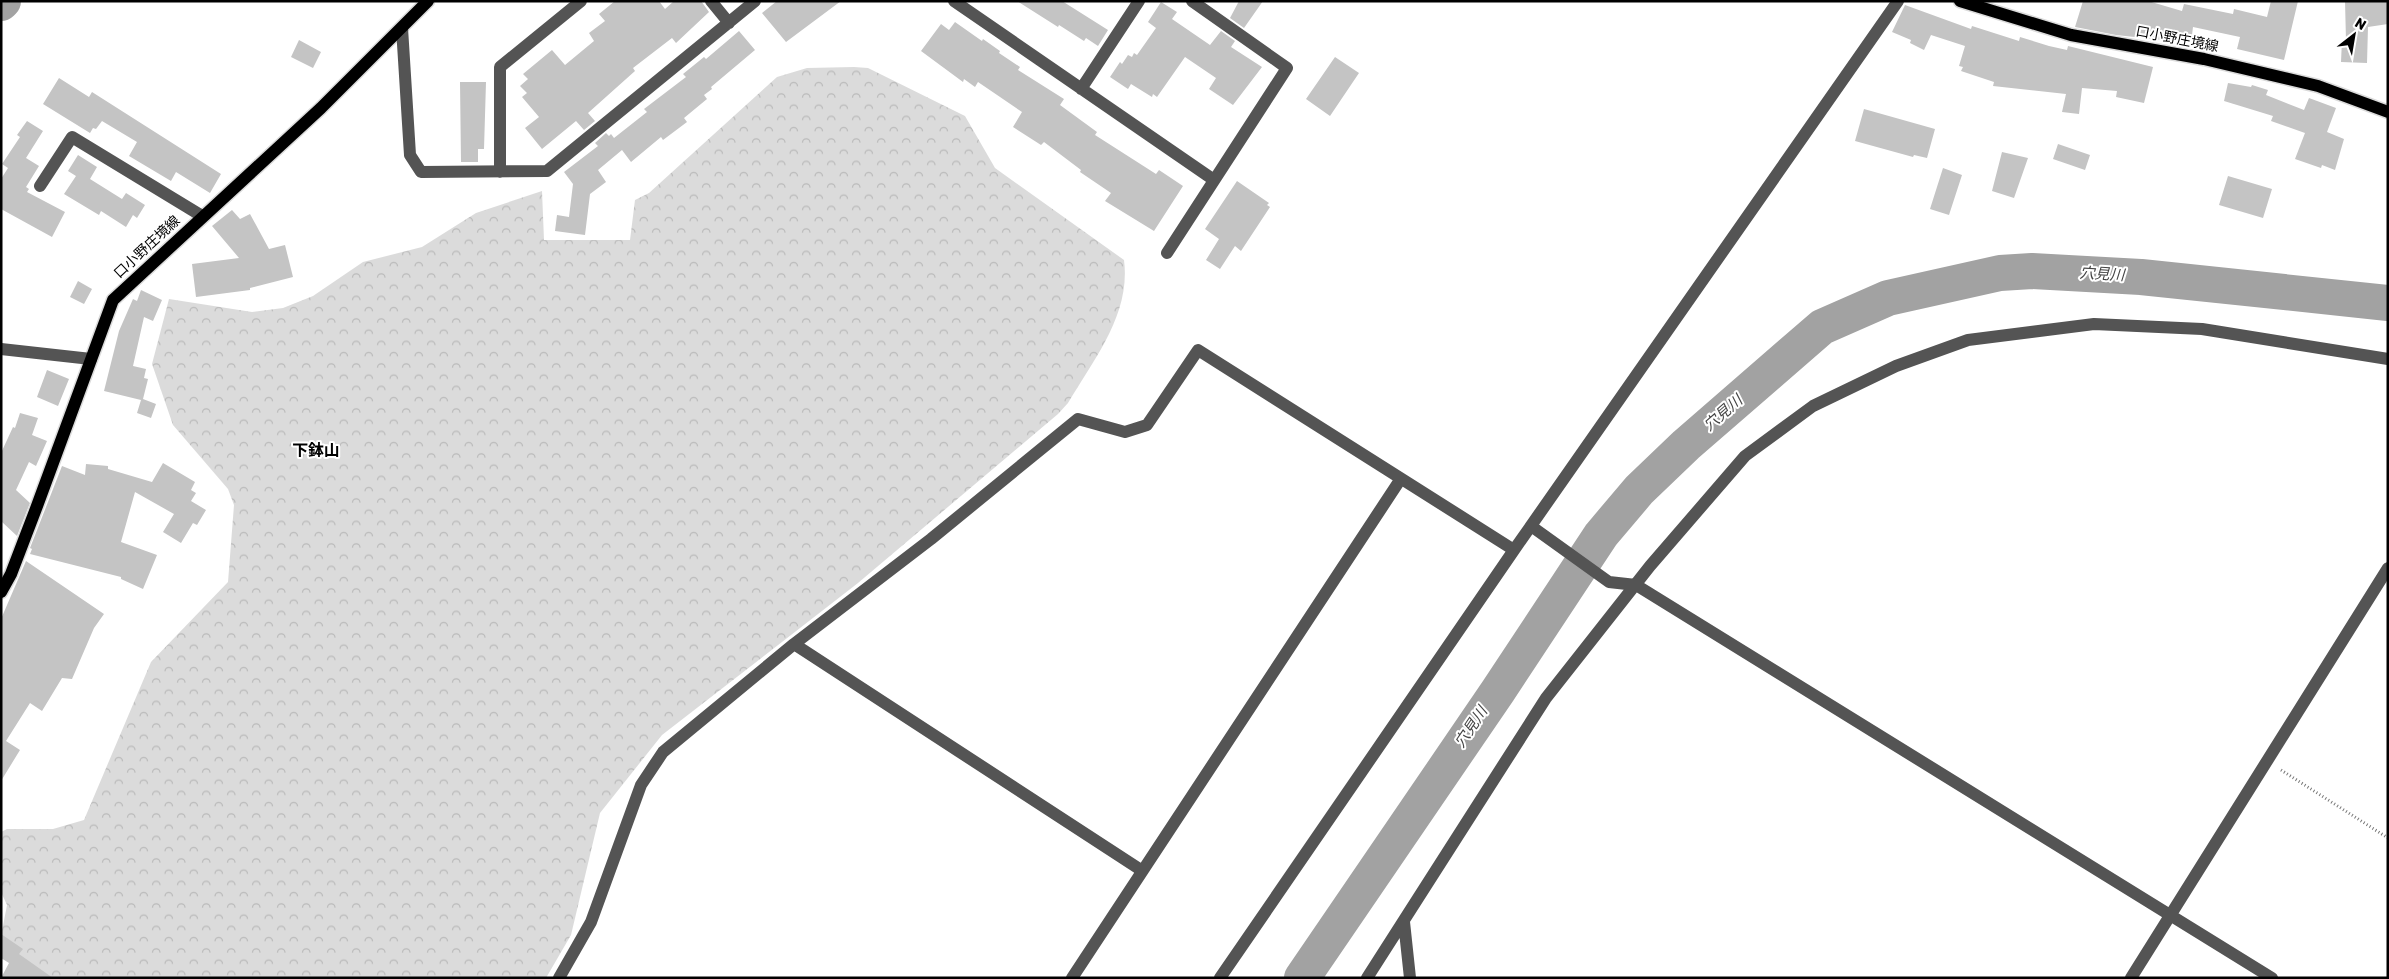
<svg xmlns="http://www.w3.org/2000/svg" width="2389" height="979" font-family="Rubik,'Noto Sans JP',sans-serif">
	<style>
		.forest { fill: url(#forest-crowns) }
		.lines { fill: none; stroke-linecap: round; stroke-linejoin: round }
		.river { stroke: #a2a2a2; stroke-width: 36 }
		.building { fill: #c4c4c4 }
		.major-casing { stroke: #dbdbdb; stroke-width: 15 }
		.path { stroke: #767676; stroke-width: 3; stroke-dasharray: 1 2.5; stroke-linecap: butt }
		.minor { stroke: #545454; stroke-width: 12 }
		.major { stroke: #000; stroke-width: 12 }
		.labels { text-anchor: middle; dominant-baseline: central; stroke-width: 4; stroke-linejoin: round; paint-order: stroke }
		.street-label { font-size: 14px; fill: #000; stroke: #fff }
		.water-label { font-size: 15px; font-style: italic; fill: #434343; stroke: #fff }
		.quarter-label { font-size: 16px; font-weight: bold; fill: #000; stroke: #fff }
	</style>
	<defs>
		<pattern id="forest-crowns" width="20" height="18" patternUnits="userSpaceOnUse" patternTransform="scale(1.25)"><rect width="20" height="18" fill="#dbdbdb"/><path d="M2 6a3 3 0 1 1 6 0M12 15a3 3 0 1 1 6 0" fill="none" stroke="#bababa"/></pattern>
	</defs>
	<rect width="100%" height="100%" fill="#fff"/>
	<path class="forest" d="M854 67 868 68 965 116 995 168 1124 260C1131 314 1094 359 1068 403L1058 414 858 583 662 735 600 813 571 935 546 978H42L1 936 7 905 1 892V832L7 829H53L84 820 151 662 228 582 234 505 228 489 173 425 152 364 169 299 252 312 283 308 313 296 363 262 422 247 476 213 542 191 544 240H630L635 200 649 193 777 77 807 68Z"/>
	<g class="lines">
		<path class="river" d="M1 3 3 1
			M1302 978 1498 691 1601 535 1639 490 1686 445 1822 327 1888 298 2000 273 2032 271 2141 277 2388 303"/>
	</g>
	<path class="building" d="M615 1H659L665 9 674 1H701L709 12 676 43 672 38 633 68 635 71 588 113 595 121 584 130 576 121 542 149 525 128 539 117 522 97 527 93 520 86 528 79 523 74 552 50 565 65 594 41 589 33 605 21 599 14Z
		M777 1H841L786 42 762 13Z
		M1017 1H1062L1108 30 1098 46 1086 38 1084 41 1059 25 1058 27Z
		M1239 1H1263L1244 28 1230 18Z
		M2083 1H2148L2182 11 2184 4 2233 14 2234 9 2267 17 2271 1H2298L2284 60 2237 49 2240 37 2193 27 2191 43 2116 35 2075 27Z
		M2345 1H2388V24L2368 27 2367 63 2341 62 2342 40 2346 41Z
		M1161 2 1177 12 1172 19 1210 45 1221 31 1235 41 1231 47 1262 67 1233 105 1209 89 1216 78 1185 57 1157 97 1153 94 1152 97 1131 84 1128 89 1110 77 1120 62 1122 64 1128 55 1132 57 1134 53 1137 55 1156 28 1148 22Z
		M1905 5 1971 29 1972 26 2019 41 2020 37 2049 46 2067 50 2068 46 2153 67 2144 103 2116 97 2117 91 2082 88 2079 114 2062 112 2066 94 1993 86 1994 82 1961 71 1963 67 1959 66 1965 46 1931 35 1924 50 1910 43 1911 40 1892 32Z
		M955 22 982 41 983 39 1000 51 999 53 1020 67 1018 70 1064 99 1060 105 1097 132 1095 135 1156 174 1159 170 1183 186 1154 231 1105 201 1111 193 1080 172 1081 170 1044 142 1041 145 1013 127 1022 112 978 82 975 87 964 79 963 82 921 51 941 24 949 30Z
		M739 31 755 50 711 87 712 89 704 95 707 99 684 118 687 122 663 140 661 137 631 162 622 150 598 170 606 182 590 194 585 235 555 231 557 215 569 217 573 184 564 172 598 146 595 143 606 133 609 136 611 134 614 138 647 112 644 109 686 77 683 74 704 57 706 59Z
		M299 40 321 52 313 68 291 57Z
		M1335 57 1359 73 1330 116 1306 99Z
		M59 78 89 97 92 92 221 174 210 193 176 172 171 181 129 156 137 142 102 121 96 129 93 128 90 133 43 104Z
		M460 82H486L484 149H478V162H461Z
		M2228 83 2251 87 2252 85 2268 90 2266 95 2304 110 2309 98 2336 108 2327 132 2344 139 2335 170 2322 165 2321 168 2295 159 2305 133 2271 121 2273 116 2224 101Z
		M1864 109 1935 129 1927 158 1914 155 1913 157 1855 141Z
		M27 121 43 131 26 158 39 166 26 187 29 189 27 192 65 212 52 237 1 209V179L8 168 2 164 20 137 17 135Z
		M2058 144 2090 155 2085 170 2053 159Z
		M2002 152 2028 158 2014 198 1992 191Z
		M78 155 97 167 90 179 122 199 126 193 145 205 137 218 133 215 126 227 101 211 99 215 64 194 76 176 68 171Z
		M1943 168 1962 175 1949 215 1930 209Z
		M2228 176 2272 189 2263 218 2219 205Z
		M1237 181 1269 203 1267 205 1270 207 1241 251 1235 246 1220 269 1206 260 1219 239 1205 229Z
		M232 210 240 219 250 214 269 249 285 245 293 277 250 288V290L196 297 192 264 239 258 212 226Z
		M78 281 92 289 84 304 70 297Z
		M141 290 162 300 153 321 144 317 133 366 146 369 144 378 148 379 143 399 156 404 151 418 137 413 141 400 104 391 119 331 133 299 137 301Z
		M47 370 69 379 58 406 37 397Z
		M20 413 38 418 32 435 47 441 36 466 29 462 16 490 30 503 17 536 2 522 1 524V453L13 427 15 428Z
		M163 463 195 482 191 490 196 493 191 501 206 510 197 525 193 523 181 543 163 532 174 514 135 492 121 542 157 555 143 589 121 579V577L30 554 32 549 30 548 62 466 85 475 86 464 108 466V469L152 482Z
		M26 561 104 614 94 628 72 679 62 678 42 711 30 703 6 741 20 750 1 781V619Z
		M1 934 23 949 19 954 53 978H1L9 963 1 958Z"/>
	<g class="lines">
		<g class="major-casing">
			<path id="major" d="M1960 1 2071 35 2204 59 2318 86 2388 112
				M1 592 11 574 37 506 113 300 321 108 428 1"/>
		</g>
		<path class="path" d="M2281 770 2388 838"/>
		<path class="minor" d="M711 1 729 23
			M954 1 1214 180
			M402 28 410 155 421 172 547 171 755 1
			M1081 89 1139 1
			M500 172V67L581 1
			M40 186 72 137 202 216
			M1167 253 1287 68 1192 1
			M1 349 91 359
			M1531 526 1609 582 1636 585 2272 978
			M794 644 1141 870
			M1404 922 1410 978
			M559 978 591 922 641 785 663 752 794 644 931 539 1078 419 1125 432 1147 425 1198 350 1514 550
			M1072 978 1400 480
			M1220 978 1514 550 1898 1
			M1367 978 1546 698 1650 566 1745 456 1813 406 1896 366 1968 340 2094 324 2202 329 2388 359
			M2131 978 2388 568"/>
		<use href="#major" class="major"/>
	</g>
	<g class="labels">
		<g class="street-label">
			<text transform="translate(2177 39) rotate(11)">口小野庄境線</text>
			<text transform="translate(147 247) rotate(-43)">口小野庄境線</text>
		</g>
		<g class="water-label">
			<text transform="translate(2102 274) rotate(3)">穴見川</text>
			<text transform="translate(1723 413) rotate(-41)">穴見川</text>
			<text transform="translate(1471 727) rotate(-56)">穴見川</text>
		</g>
		<g class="quarter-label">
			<text x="316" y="450">下鉢山</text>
		</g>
	</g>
	<rect width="2389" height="979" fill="none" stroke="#000000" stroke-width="5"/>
	<g transform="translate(2354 35) rotate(31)" stroke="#ffffff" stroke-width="4" paint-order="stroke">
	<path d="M0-4L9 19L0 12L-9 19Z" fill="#000000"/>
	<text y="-8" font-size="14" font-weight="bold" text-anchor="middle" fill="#000000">N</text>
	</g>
</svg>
